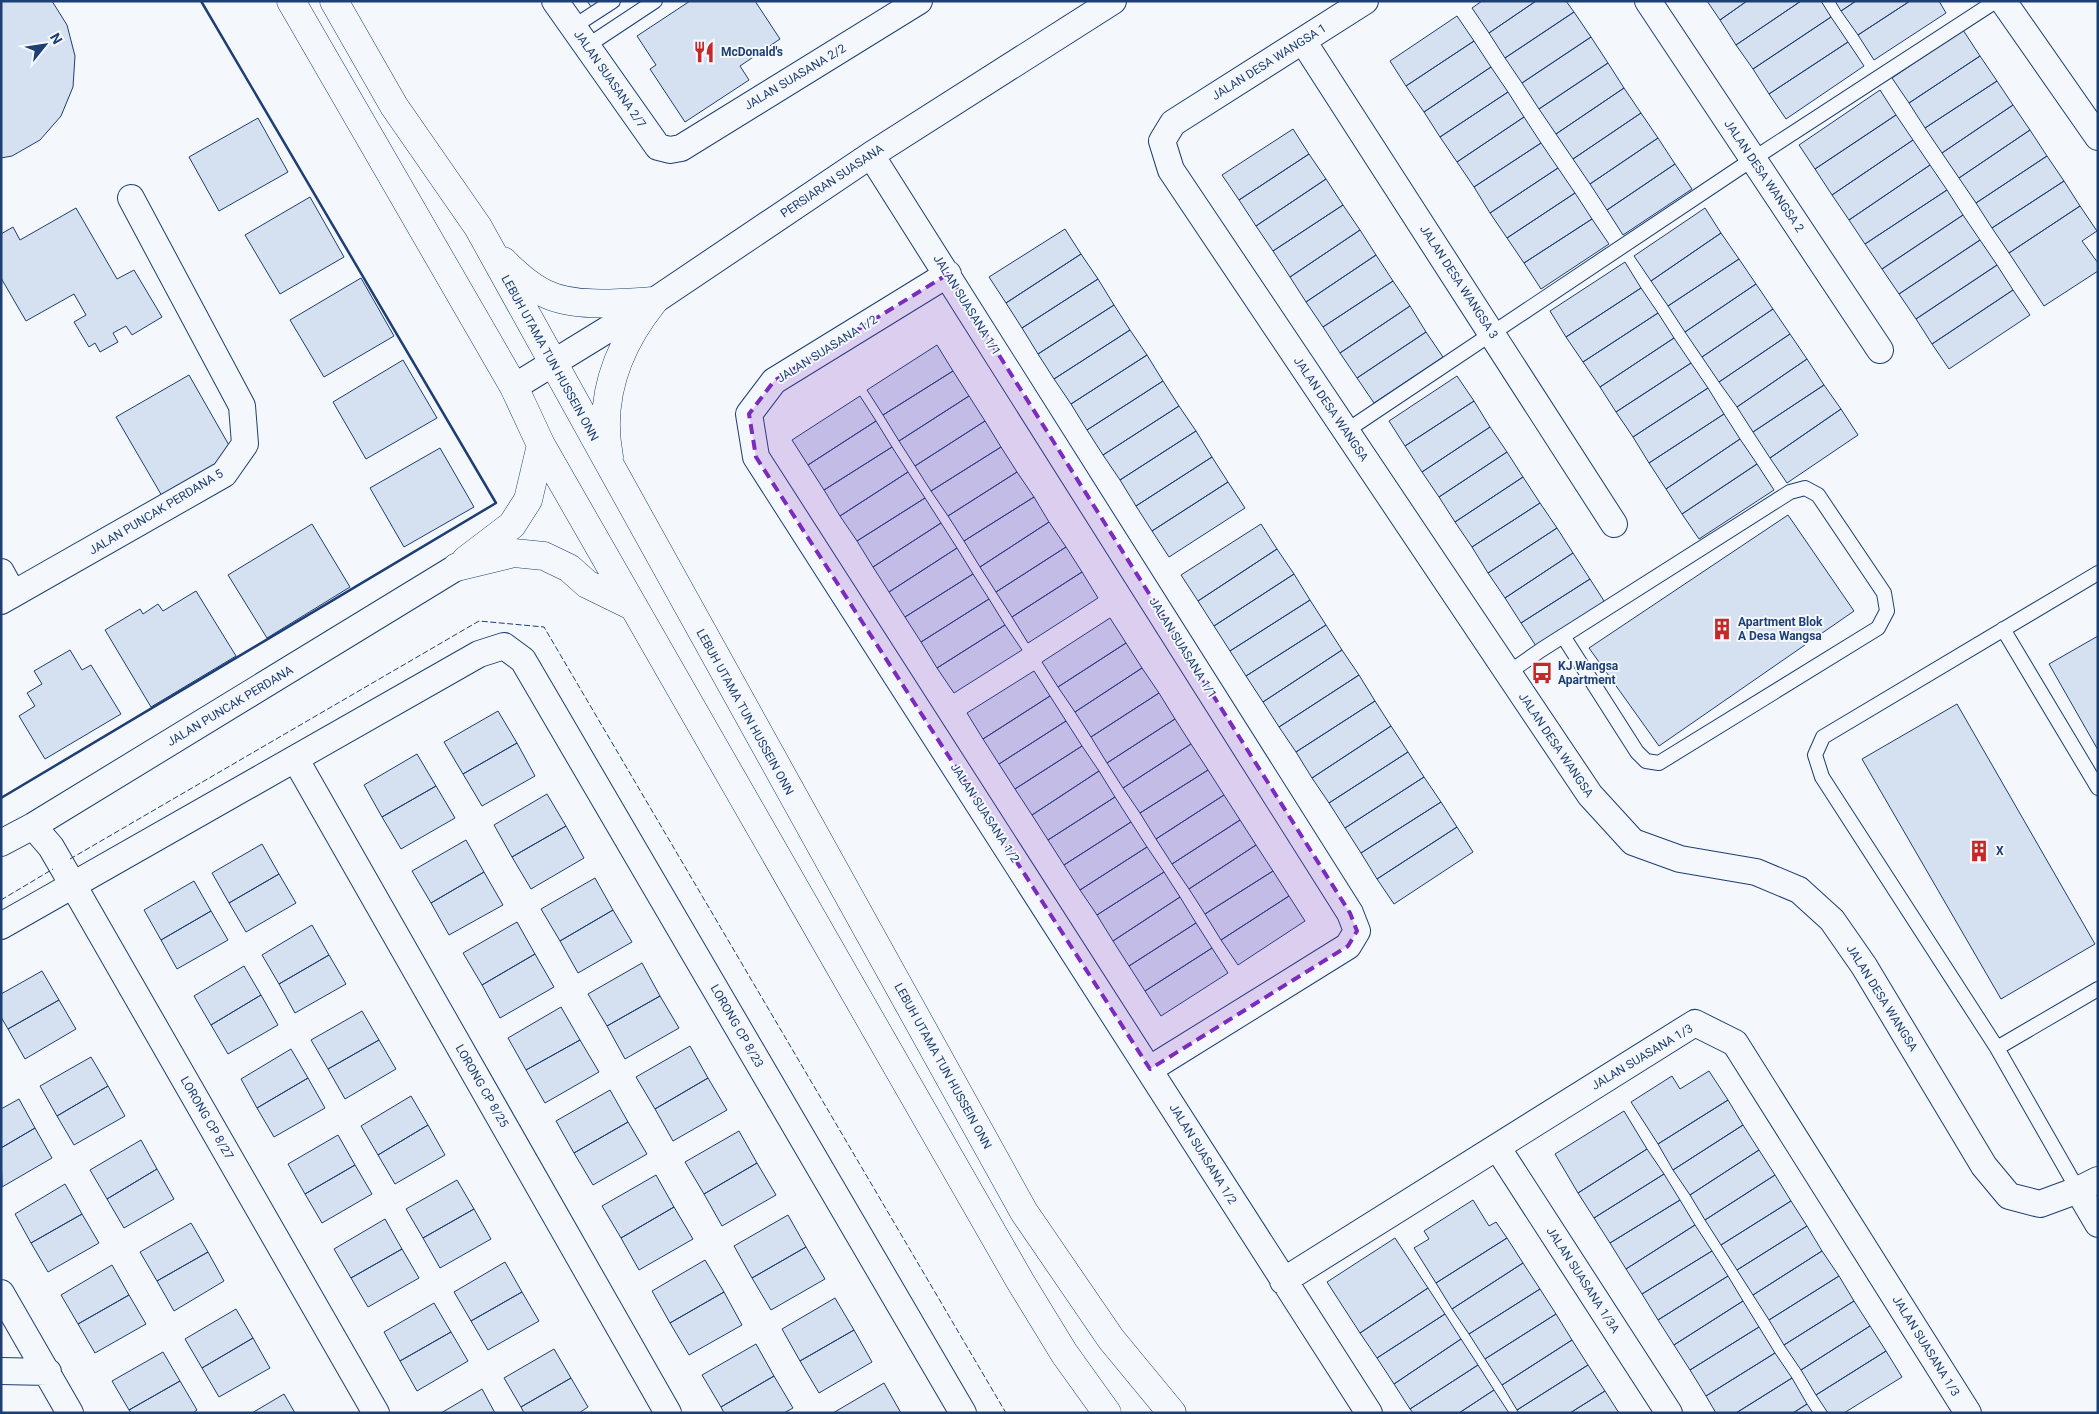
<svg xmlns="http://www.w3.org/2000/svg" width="2099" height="1414" font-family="Roboto,sans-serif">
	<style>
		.building { fill: #d5e0f0; stroke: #1d3f73 }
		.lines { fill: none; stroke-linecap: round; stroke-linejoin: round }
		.service-casing { stroke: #1d3f73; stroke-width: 16 }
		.minor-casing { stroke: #1d3f73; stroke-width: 28 }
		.secondary-casing { stroke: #1d3f73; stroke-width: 29 }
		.service { stroke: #f4f7fb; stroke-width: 14 }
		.minor { stroke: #f4f7fb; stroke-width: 26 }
		.secondary { stroke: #f4f7fb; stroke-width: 28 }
		.fence { stroke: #1d3f73; stroke-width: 1; stroke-dasharray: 6 2.5; stroke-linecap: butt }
		.wall { stroke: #1d3f73; stroke-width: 2.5 }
		.marked { fill: #7b2cbf; fill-opacity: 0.2; stroke: #7b2cbf; stroke-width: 4; stroke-dasharray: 10 6; stroke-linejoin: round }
		.labels { text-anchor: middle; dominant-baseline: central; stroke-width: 4; stroke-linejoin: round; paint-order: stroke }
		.poi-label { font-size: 12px; font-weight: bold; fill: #1d3f73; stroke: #f4f7fb; text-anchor: start }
		.street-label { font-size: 12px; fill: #1d3f73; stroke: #f4f7fb }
	</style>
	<rect width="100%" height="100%" fill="#f4f7fb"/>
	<path class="building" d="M1 1H52L67 25 75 56 73 87 61 116 40 140 12 156 1 158Z
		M587 1H602L592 8Z
		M690 1H755L780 39 740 66 749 80 685 122 650 69 656 65 637 36Z
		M1482 1H1536L1489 33 1472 8Z
		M1536 1H1566L1574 12 1505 58 1489 33Z
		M1707 1H1747L1720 20Z
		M1747 1H1801L1736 45 1720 20Z
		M1801 1H1821L1831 17 1753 69 1736 45Z
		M1835 1H1856L1841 11Z
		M1856 1H1910L1858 35 1841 11Z
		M1910 1H1939L1946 13 1874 60 1858 35Z
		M1574 12 1591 37 1522 83 1505 58Z
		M1457 16 1474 41 1406 86 1390 61Z
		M1831 17 1848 42 1769 94 1753 69Z
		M1963 30 1980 56 1909 103 1892 78Z
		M1591 37 1608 63 1539 109 1522 83Z
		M1474 41 1491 67 1424 112 1406 86Z
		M1848 42 1864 66 1786 119 1769 94Z
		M1980 56 1997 81 1925 128 1909 103Z
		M1608 63 1624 88 1556 134 1539 109Z
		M1491 67 1508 92 1440 137 1424 112Z
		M1997 81 2013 105 1942 153 1925 128Z
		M1624 88 1641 113 1573 159 1556 134Z
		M1880 90 1896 115 1815 169 1799 145Z
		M1508 92 1524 117 1457 162 1440 137Z
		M2013 105 2030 130 1959 178 1942 153Z
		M1641 113 1658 138 1590 184 1573 159Z
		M1896 115 1913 140 1832 195 1815 169Z
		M1524 117 1541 143 1474 187 1457 162Z
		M258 118 288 172 219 211 189 157Z
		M1293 129 1309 154 1239 200 1222 175Z
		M2030 130 2047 156 1976 203 1959 178Z
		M1658 138 1675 164 1607 210 1590 184Z
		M1913 140 1930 165 1849 220 1832 195Z
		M1541 143 1558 168 1490 213 1474 187Z
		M1309 154 1326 179 1256 226 1239 200Z
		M2047 156 2064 181 1992 228 1976 203Z
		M1675 164 1692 189 1623 235 1607 210Z
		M1930 165 1947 190 1865 244 1849 220Z
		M1558 168 1575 193 1507 238 1490 213Z
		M1326 179 1343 205 1273 251 1256 226Z
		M2064 181 2080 206 2009 253 1992 228Z
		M1947 190 1963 215 1882 269 1865 244Z
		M1575 193 1592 219 1524 263 1507 238Z
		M310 197 344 257 280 294 245 235Z
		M1343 205 1360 230 1290 277 1273 251Z
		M2080 206 2097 231 2082 241 2098 263V271L2044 306 2009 253Z
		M76 208 117 279 134 270 162 317 132 335 126 326 113 333 118 342 100 352 95 343 89 347 74 322 86 315 74 294 26 321 1 278V234L13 227 20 240Z
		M1705 208 1721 233 1651 281 1634 256Z
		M1963 215 1980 240 1899 294 1882 269Z
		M1592 219 1609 244 1541 289 1524 263Z
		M1065 229 1081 254 1006 303 989 277Z
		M1360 230 1376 255 1306 302 1290 277Z
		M1721 233 1739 259 1668 306 1651 281Z
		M1980 240 1997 265 1916 319 1899 294Z
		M1081 254 1098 279 1022 328 1006 303Z
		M1376 255 1393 281 1323 327 1306 302Z
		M1739 259 1756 284 1685 332 1668 306Z
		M1625 262 1641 288 1566 337 1550 311Z
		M1997 265 2013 290 1932 344 1916 319Z
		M361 278 394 336 324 377 290 320Z
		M1098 279 1114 305 1038 354 1022 328Z
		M1393 281 1410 306 1340 353 1323 327Z
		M1756 284 1773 309 1702 357 1685 332Z
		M1641 288 1658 313 1583 362 1566 337Z
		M2013 290 2030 315 1949 369 1932 344Z
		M1114 305 1130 330 1054 379 1038 354Z
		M1410 306 1426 332 1357 378 1340 353Z
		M1773 309 1790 334 1719 382 1702 357Z
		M1658 313 1674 338 1600 387 1583 362Z
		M1130 330 1147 355 1071 404 1054 379Z
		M1426 332 1443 357 1374 403 1357 378Z
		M1790 334 1807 359 1737 407 1719 382Z
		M1674 338 1691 363 1616 412 1600 387Z
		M937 345 953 371 883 415 867 390Z
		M1147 355 1163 381 1087 430 1071 404Z
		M1807 359 1824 385 1753 432 1737 407Z
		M403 360 437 418 366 459 333 402Z
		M1691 363 1708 388 1633 437 1616 412Z
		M953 371 969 396 899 441 883 415Z
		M189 375 234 454 162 496 116 417Z
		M1457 376 1474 401 1405 446 1389 421Z
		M1163 381 1179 406 1103 455 1087 430Z
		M1824 385 1841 409 1770 458 1753 432Z
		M1708 388 1724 414 1649 463 1633 437Z
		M860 396 876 421 808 465 792 440Z
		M969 396 985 421 915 466 899 441Z
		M1474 401 1490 427 1422 472 1405 446Z
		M1179 406 1196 431 1120 480 1103 455Z
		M1841 409 1858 435 1787 483 1770 458Z
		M1724 414 1740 439 1666 489 1649 463Z
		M876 421 892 447 824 490 808 465Z
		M985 421 1001 447 931 491 915 466Z
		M1490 427 1507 452 1439 497 1422 472Z
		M1196 431 1212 457 1136 506 1120 480Z
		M1740 439 1757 464 1682 514 1666 489Z
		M892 447 908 472 840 516 824 490Z
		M1001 447 1017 472 948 516 931 491Z
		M440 448 474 507 404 547 370 488Z
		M1507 452 1523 477 1455 522 1439 497Z
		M1212 457 1228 482 1152 531 1136 506Z
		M1757 464 1774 490 1699 539 1682 514Z
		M908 472 925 498 857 541 840 516Z
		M1017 472 1034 497 964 541 948 516Z
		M1523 477 1540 503 1472 547 1455 522Z
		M1228 482 1245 508 1169 557 1152 531Z
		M1034 497 1049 522 980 567 964 541Z
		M925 498 941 523 873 567 857 541Z
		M1540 503 1557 528 1488 573 1472 547Z
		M1788 515 1854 611 1659 746 1589 648Z
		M1049 522 1066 547 996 592 980 567Z
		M941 523 957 548 889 592 873 567Z
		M312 524 350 587 267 638 228 575Z
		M1261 524 1277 549 1198 601 1181 575Z
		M1557 528 1573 553 1505 598 1488 573Z
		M1066 547 1082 572 1012 617 996 592Z
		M957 548 973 574 905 617 889 592Z
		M1277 549 1294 574 1214 626 1198 601Z
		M1573 553 1590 579 1521 623 1505 598Z
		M1082 572 1098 598 1028 643 1012 617Z
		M973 574 989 599 921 642 905 617Z
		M1294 574 1310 600 1230 651 1214 626Z
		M1590 579 1606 604 1538 649 1521 623Z
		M196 591 236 656 151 707 105 630 140 609 143 614 158 604 163 611Z
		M989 599 1005 625 937 668 921 642Z
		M1310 600 1326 625 1246 676 1230 651Z
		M1110 618 1126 643 1058 687 1042 662Z
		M1005 625 1022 650 954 693 937 668Z
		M1326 625 1342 650 1263 702 1246 676Z
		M2098 636V750L2049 664Z
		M1126 643 1142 668 1075 712 1058 687Z
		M70 650 82 670 91 665 121 714 45 759 19 716 35 706 27 693 42 684 34 671Z
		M1342 650 1359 675 1279 727 1263 702Z
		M1142 668 1159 693 1091 737 1075 712Z
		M1034 671 1050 696 983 739 967 713Z
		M1359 675 1375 701 1296 752 1279 727Z
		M1159 693 1175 719 1107 763 1091 737Z
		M1050 696 1066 721 999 764 983 739Z
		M1375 701 1391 726 1312 778 1296 752Z
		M1957 704 2095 944 2001 999 1862 759Z
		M498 711 517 743 463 774 444 742Z
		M1175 719 1191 744 1123 788 1107 763Z
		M1066 721 1082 746 1015 789 999 764Z
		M1391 726 1408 752 1329 803 1312 778Z
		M517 743 535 776 482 806 463 774Z
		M1191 744 1208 770 1140 813 1123 788Z
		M1082 746 1099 771 1032 815 1015 789Z
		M1408 752 1424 777 1345 828 1329 803Z
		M417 754 436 786 382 817 364 785Z
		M1208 770 1224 795 1156 839 1140 813Z
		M1099 771 1115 797 1048 840 1032 815Z
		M1424 777 1441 802 1361 853 1345 828Z
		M436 786 455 818 401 849 382 817Z
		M547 794 566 826 512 857 494 825Z
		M1224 795 1240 820 1172 864 1156 839Z
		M1115 797 1131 822 1064 865 1048 840Z
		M1441 802 1457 827 1377 879 1361 853Z
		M1240 820 1256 845 1189 889 1172 864Z
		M1131 822 1147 847 1080 890 1064 865Z
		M566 826 584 858 531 889 512 857Z
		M1457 827 1473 852 1394 904 1377 879Z
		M466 840 484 872 431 903 412 871Z
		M262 844 279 874 229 903 212 873Z
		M1256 845 1273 871 1205 914 1189 889Z
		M1147 847 1164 872 1097 915 1080 890Z
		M1273 871 1289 896 1221 940 1205 914Z
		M484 872 503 905 449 935 431 903Z
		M1164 872 1180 897 1113 941 1097 915Z
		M279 874 296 903 246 932 229 903Z
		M595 878 613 910 560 941 541 909Z
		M194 881 211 911 161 940 144 910Z
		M1289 896 1305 921 1238 965 1221 940Z
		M1180 897 1196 923 1129 966 1113 941Z
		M613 910 632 942 578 973 560 941Z
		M211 911 228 940 177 969 161 940Z
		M517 922 535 954 482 985 463 953Z
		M1196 923 1212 948 1145 991 1129 966Z
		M312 925 329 955 279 984 262 955Z
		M1212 948 1228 973 1161 1016 1145 991Z
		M535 954 554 987 500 1018 482 985Z
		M329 955 346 984 295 1013 279 984Z
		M642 963 660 996 607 1026 588 994Z
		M244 966 261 995 211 1025 194 996Z
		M42 971 59 1000 8 1029 1 1017V994Z
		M261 995 278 1025 228 1054 211 1025Z
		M660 996 679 1028 625 1059 607 1026Z
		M59 1000 76 1029 25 1059 8 1029Z
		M561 1007 580 1040 526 1070 508 1038Z
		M362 1011 379 1040 328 1069 311 1040Z
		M379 1040 396 1069 345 1099 328 1069Z
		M580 1040 599 1072 545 1103 526 1070Z
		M690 1046 708 1078 655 1109 636 1077Z
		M291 1049 308 1078 257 1108 241 1079Z
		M91 1057 108 1086 57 1116 40 1086Z
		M1709 1071 1728 1100 1658 1144 1631 1102 1672 1076 1680 1089Z
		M308 1078 325 1108 274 1137 257 1108Z
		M708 1078 727 1110 673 1141 655 1109Z
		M108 1086 125 1116 74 1145 57 1116Z
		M610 1090 628 1122 574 1153 556 1121Z
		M411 1096 428 1125 378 1155 361 1126Z
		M19 1099 35 1128 1 1148V1109Z
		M1728 1100 1743 1125 1673 1170 1658 1144Z
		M1624 1111 1647 1149 1578 1193 1555 1154Z
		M628 1122 647 1154 593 1185 574 1153Z
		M428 1125 445 1155 395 1184 378 1155Z
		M1743 1125 1759 1150 1690 1195 1673 1170Z
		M35 1128 52 1158 2 1187 1 1148Z
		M739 1131 757 1163 704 1194 685 1162Z
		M338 1135 355 1165 305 1194 288 1164Z
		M141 1140 157 1169 107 1199 90 1170Z
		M1647 1149 1664 1174 1594 1218 1578 1193Z
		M1759 1150 1775 1175 1705 1220 1690 1195Z
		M757 1163 776 1195 722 1226 704 1194Z
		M355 1165 372 1194 322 1223 305 1194Z
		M157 1169 174 1199 124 1228 107 1199Z
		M1664 1174 1680 1200 1610 1243 1594 1218Z
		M656 1175 674 1207 621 1238 602 1206Z
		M1775 1175 1791 1201 1721 1245 1705 1220Z
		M457 1180 474 1209 423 1238 406 1209Z
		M65 1184 82 1214 31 1243 15 1214Z
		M1473 1200 1489 1226 1496 1222 1507 1238 1436 1283 1414 1248 1429 1239 1424 1231Z
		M1680 1200 1695 1225 1626 1269 1610 1243Z
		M1791 1201 1807 1226 1737 1270 1721 1245Z
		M674 1207 693 1239 639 1270 621 1238Z
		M474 1209 491 1239 440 1268 423 1238Z
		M82 1214 99 1243 48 1272 31 1243Z
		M788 1215 806 1247 752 1278 734 1246Z
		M385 1219 402 1249 351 1278 334 1249Z
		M191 1223 208 1252 157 1281 140 1252Z
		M1695 1225 1712 1251 1642 1294 1626 1269Z
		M1807 1226 1822 1251 1753 1295 1737 1270Z
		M1395 1238 1428 1288 1360 1333 1327 1282Z
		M1507 1238 1523 1263 1452 1309 1436 1283Z
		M806 1247 825 1279 771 1310 752 1278Z
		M402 1249 419 1278 368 1307 351 1278Z
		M1712 1251 1728 1276 1658 1320 1642 1294Z
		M1822 1251 1839 1276 1769 1320 1753 1295Z
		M208 1252 224 1281 174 1311 157 1281Z
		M705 1260 724 1292 670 1323 652 1291Z
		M505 1262 522 1292 471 1321 454 1292Z
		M1523 1263 1540 1289 1469 1334 1452 1309Z
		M112 1265 129 1295 78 1324 61 1295Z
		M1728 1276 1743 1301 1674 1345 1658 1320Z
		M1839 1276 1854 1301 1784 1345 1769 1320Z
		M1428 1288 1445 1314 1377 1358 1360 1333Z
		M1540 1289 1556 1314 1485 1359 1469 1334Z
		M522 1292 539 1321 488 1350 471 1321Z
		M724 1292 742 1325 689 1355 670 1323Z
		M129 1295 146 1324 95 1353 78 1324Z
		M835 1298 854 1330 800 1361 782 1329Z
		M1743 1301 1759 1327 1690 1370 1674 1345Z
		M1854 1301 1870 1326 1801 1370 1784 1345Z
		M434 1303 451 1332 400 1361 384 1332Z
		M236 1309 253 1338 202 1368 185 1339Z
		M1445 1314 1461 1339 1394 1384 1377 1358Z
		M1556 1314 1572 1340 1502 1385 1485 1359Z
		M1870 1326 1886 1351 1816 1395 1801 1370Z
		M1759 1327 1775 1353 1706 1396 1690 1370Z
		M854 1330 872 1362 819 1393 800 1361Z
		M451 1332 468 1361 417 1391 400 1361Z
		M253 1338 270 1368 219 1397 202 1368Z
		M1461 1339 1478 1365 1410 1409 1394 1384Z
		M1572 1340 1588 1365 1517 1410 1502 1385Z
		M756 1344 774 1376 721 1407 702 1375Z
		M554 1349 571 1378 521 1407 504 1378Z
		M1886 1351 1902 1377 1844 1413H1828L1816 1395Z
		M163 1352 180 1381 129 1410 112 1381Z
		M1775 1353 1792 1378 1736 1413H1716L1706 1396Z
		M1478 1365 1494 1390 1459 1413H1413L1410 1409Z
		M1588 1365 1605 1391 1570 1413H1519L1517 1410Z
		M774 1376 793 1408 784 1413H724L721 1407Z
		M571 1378 588 1407 579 1413H524L521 1407Z
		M1792 1378 1807 1404 1793 1413H1736Z
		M180 1381 197 1410 193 1413H131L129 1410Z
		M884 1383 901 1413H833Z
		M482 1389 495 1413H441Z
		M1494 1390 1509 1413H1459Z
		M1605 1391 1619 1413H1570Z
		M284 1394 295 1413H252Z
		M1807 1404 1813 1413H1793Z"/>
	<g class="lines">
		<g class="service-casing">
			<path id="service" d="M573 27 613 1
				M587 46 655 1
				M1346 431 1753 159 1996 1
				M2003 629 2098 788
				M1508 673 1541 650 1790 492 1805 488 1818 495 1884 593 1887 611 1878 628 1659 763 1646 761 1637 752 1563 636
				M1997 1048 2098 989
				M2078 1190 1997 1048 1822 777 1815 755 1823 737 2098 573"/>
		</g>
		<g class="minor-casing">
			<path id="minor" d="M555 1 658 147 670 150 681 148 919 1
				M1365 1 1173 123 1162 141 1171 170 1590 795 1633 842 1680 859 1756 872 1799 890 1832 920 1864 966 1984 1166 2009 1196 2040 1204 2078 1190 2098 1180
				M1648 1 1880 350
				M2003 1 2098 137
				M1303 41 1614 524
				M871 155 1350 913 1357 931 1348 946 1150 1069
				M948 274 774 381 749 414 756 457 1369 1413
				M514 387 654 301 871 155 1113 1
				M1 572 13 594
				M1 601 224 474 245 444 242 406 131 198
				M296 760 668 1413
				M33 826 51 847 73 885 376 1413
				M1 843 33 826 457 567
				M1 926 479 654 504 646 523 660 963 1413
				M1497 1147 1669 1413
				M2078 1190 2098 1224
				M1283 1281 1695 1023 1735 1043 1968 1413
				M1 1293 70 1413
				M1 1371 48 1372"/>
		</g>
		<g class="secondary-casing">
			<path id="secondary" d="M291 1 514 387 541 445 1020 1281 1064 1353 1107 1413
				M334 1 394 106 478 227 1024 1212 1111 1339 1172 1413
				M503 261C516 274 530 287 546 294 575 308 622 303 654 301
				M609 457C598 399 617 347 654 301
				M466 560 512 525 528 500 541 445
				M457 567 514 553 544 556 569 568 587 584 634 607"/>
		</g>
		<use href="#service" class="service"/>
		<use href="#minor" class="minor"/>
		<use href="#secondary" class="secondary"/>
		<path class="fence" d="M70 859 479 621 544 627 1006 1413
			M1 900 53 869"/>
		<path class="wall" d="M1 798 496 503 201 1"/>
	</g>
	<path class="marked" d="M948 274 1350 913 1357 931 1348 946 1150 1069 756 457 749 414 774 381Z"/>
	<defs>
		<g id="restaurant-bare" transform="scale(1.725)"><path d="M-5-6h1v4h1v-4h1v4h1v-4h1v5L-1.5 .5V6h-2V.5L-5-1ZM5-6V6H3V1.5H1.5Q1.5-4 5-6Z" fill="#c62828" stroke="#f4f7fb" stroke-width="2.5" paint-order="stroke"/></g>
		<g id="building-bare" transform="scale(1.725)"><path d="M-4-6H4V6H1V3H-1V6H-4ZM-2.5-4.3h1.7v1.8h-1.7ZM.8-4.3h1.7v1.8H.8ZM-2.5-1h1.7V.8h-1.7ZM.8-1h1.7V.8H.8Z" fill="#c62828" stroke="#f4f7fb" stroke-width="2.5" paint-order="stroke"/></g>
		<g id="bus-bare" transform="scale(1.725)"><path d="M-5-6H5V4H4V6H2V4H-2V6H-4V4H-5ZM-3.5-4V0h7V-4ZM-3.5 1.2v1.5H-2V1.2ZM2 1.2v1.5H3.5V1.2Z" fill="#c62828" stroke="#f4f7fb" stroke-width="2.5" paint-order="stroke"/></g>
	</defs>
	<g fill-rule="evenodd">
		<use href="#restaurant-bare" x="704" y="52"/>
		<use href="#building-bare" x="1722" y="629"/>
		<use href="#bus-bare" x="1542" y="673"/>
		<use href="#building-bare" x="1979" y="851"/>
	</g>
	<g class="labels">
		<g class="poi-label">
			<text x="721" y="52">McDonald's</text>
			<text x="1738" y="622">Apartment Blok<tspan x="1738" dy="14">A Desa Wangsa</tspan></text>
			<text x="1558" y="666">KJ Wangsa<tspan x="1558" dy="14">Apartment</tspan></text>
			<text x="1996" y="851">X</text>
		</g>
		<g class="street-label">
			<text transform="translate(1269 62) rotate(-32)">JALAN DESA WANGSA 1</text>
			<text transform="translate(795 77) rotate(-31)">JALAN SUASANA 2/2</text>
			<text transform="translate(610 79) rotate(55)">JALAN SUASANA 2/7</text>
			<text transform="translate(1764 176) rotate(56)">JALAN DESA WANGSA 2</text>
			<text transform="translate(832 181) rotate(-34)">PERSIARAN SUASANA</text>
			<text transform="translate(1459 282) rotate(57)">JALAN DESA WANGSA 3</text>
			<text transform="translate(967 305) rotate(58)">JALAN SUASANA 1/1</text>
			<text transform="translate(827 349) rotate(-32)">JALAN SUASANA 1/2</text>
			<text transform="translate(550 358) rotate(61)">LEBUH UTAMA TUN HUSSEIN ONN</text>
			<text transform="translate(1331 409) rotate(56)">JALAN DESA WANGSA</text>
			<text transform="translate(156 512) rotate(-31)">JALAN PUNCAK PERDANA 5</text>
			<text transform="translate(1183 648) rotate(58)">JALAN SUASANA 1/1</text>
			<text transform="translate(230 706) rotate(-31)">JALAN PUNCAK PERDANA</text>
			<text transform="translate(745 712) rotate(61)">LEBUH UTAMA TUN HUSSEIN ONN</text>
			<text transform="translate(1556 745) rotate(56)">JALAN DESA WANGSA</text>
			<text transform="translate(985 813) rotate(57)">JALAN SUASANA 1/2</text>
			<text transform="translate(1882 998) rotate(58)">JALAN DESA WANGSA</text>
			<text transform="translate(737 1026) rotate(60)">LORONG CP 8/23</text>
			<text transform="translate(1642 1057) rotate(-31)">JALAN SUASANA 1/3</text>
			<text transform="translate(943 1066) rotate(61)">LEBUH UTAMA TUN HUSSEIN ONN</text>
			<text transform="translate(482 1086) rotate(60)">LORONG CP 8/25</text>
			<text transform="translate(207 1118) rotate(60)">LORONG CP 8/27</text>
			<text transform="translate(1203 1154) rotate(58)">JALAN SUASANA 1/2</text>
			<text transform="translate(1583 1280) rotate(57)">JALAN SUASANA 1/3A</text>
			<text transform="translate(1926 1346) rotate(58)">JALAN SUASANA 1/3</text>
		</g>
	</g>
	<rect width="2099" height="1414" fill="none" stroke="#1d3f73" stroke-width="5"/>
	<g transform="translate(45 45) rotate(60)" stroke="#f4f7fb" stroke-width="4" paint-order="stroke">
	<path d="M0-4L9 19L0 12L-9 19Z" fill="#1d3f73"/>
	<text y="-8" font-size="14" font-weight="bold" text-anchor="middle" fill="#1d3f73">N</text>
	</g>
</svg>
